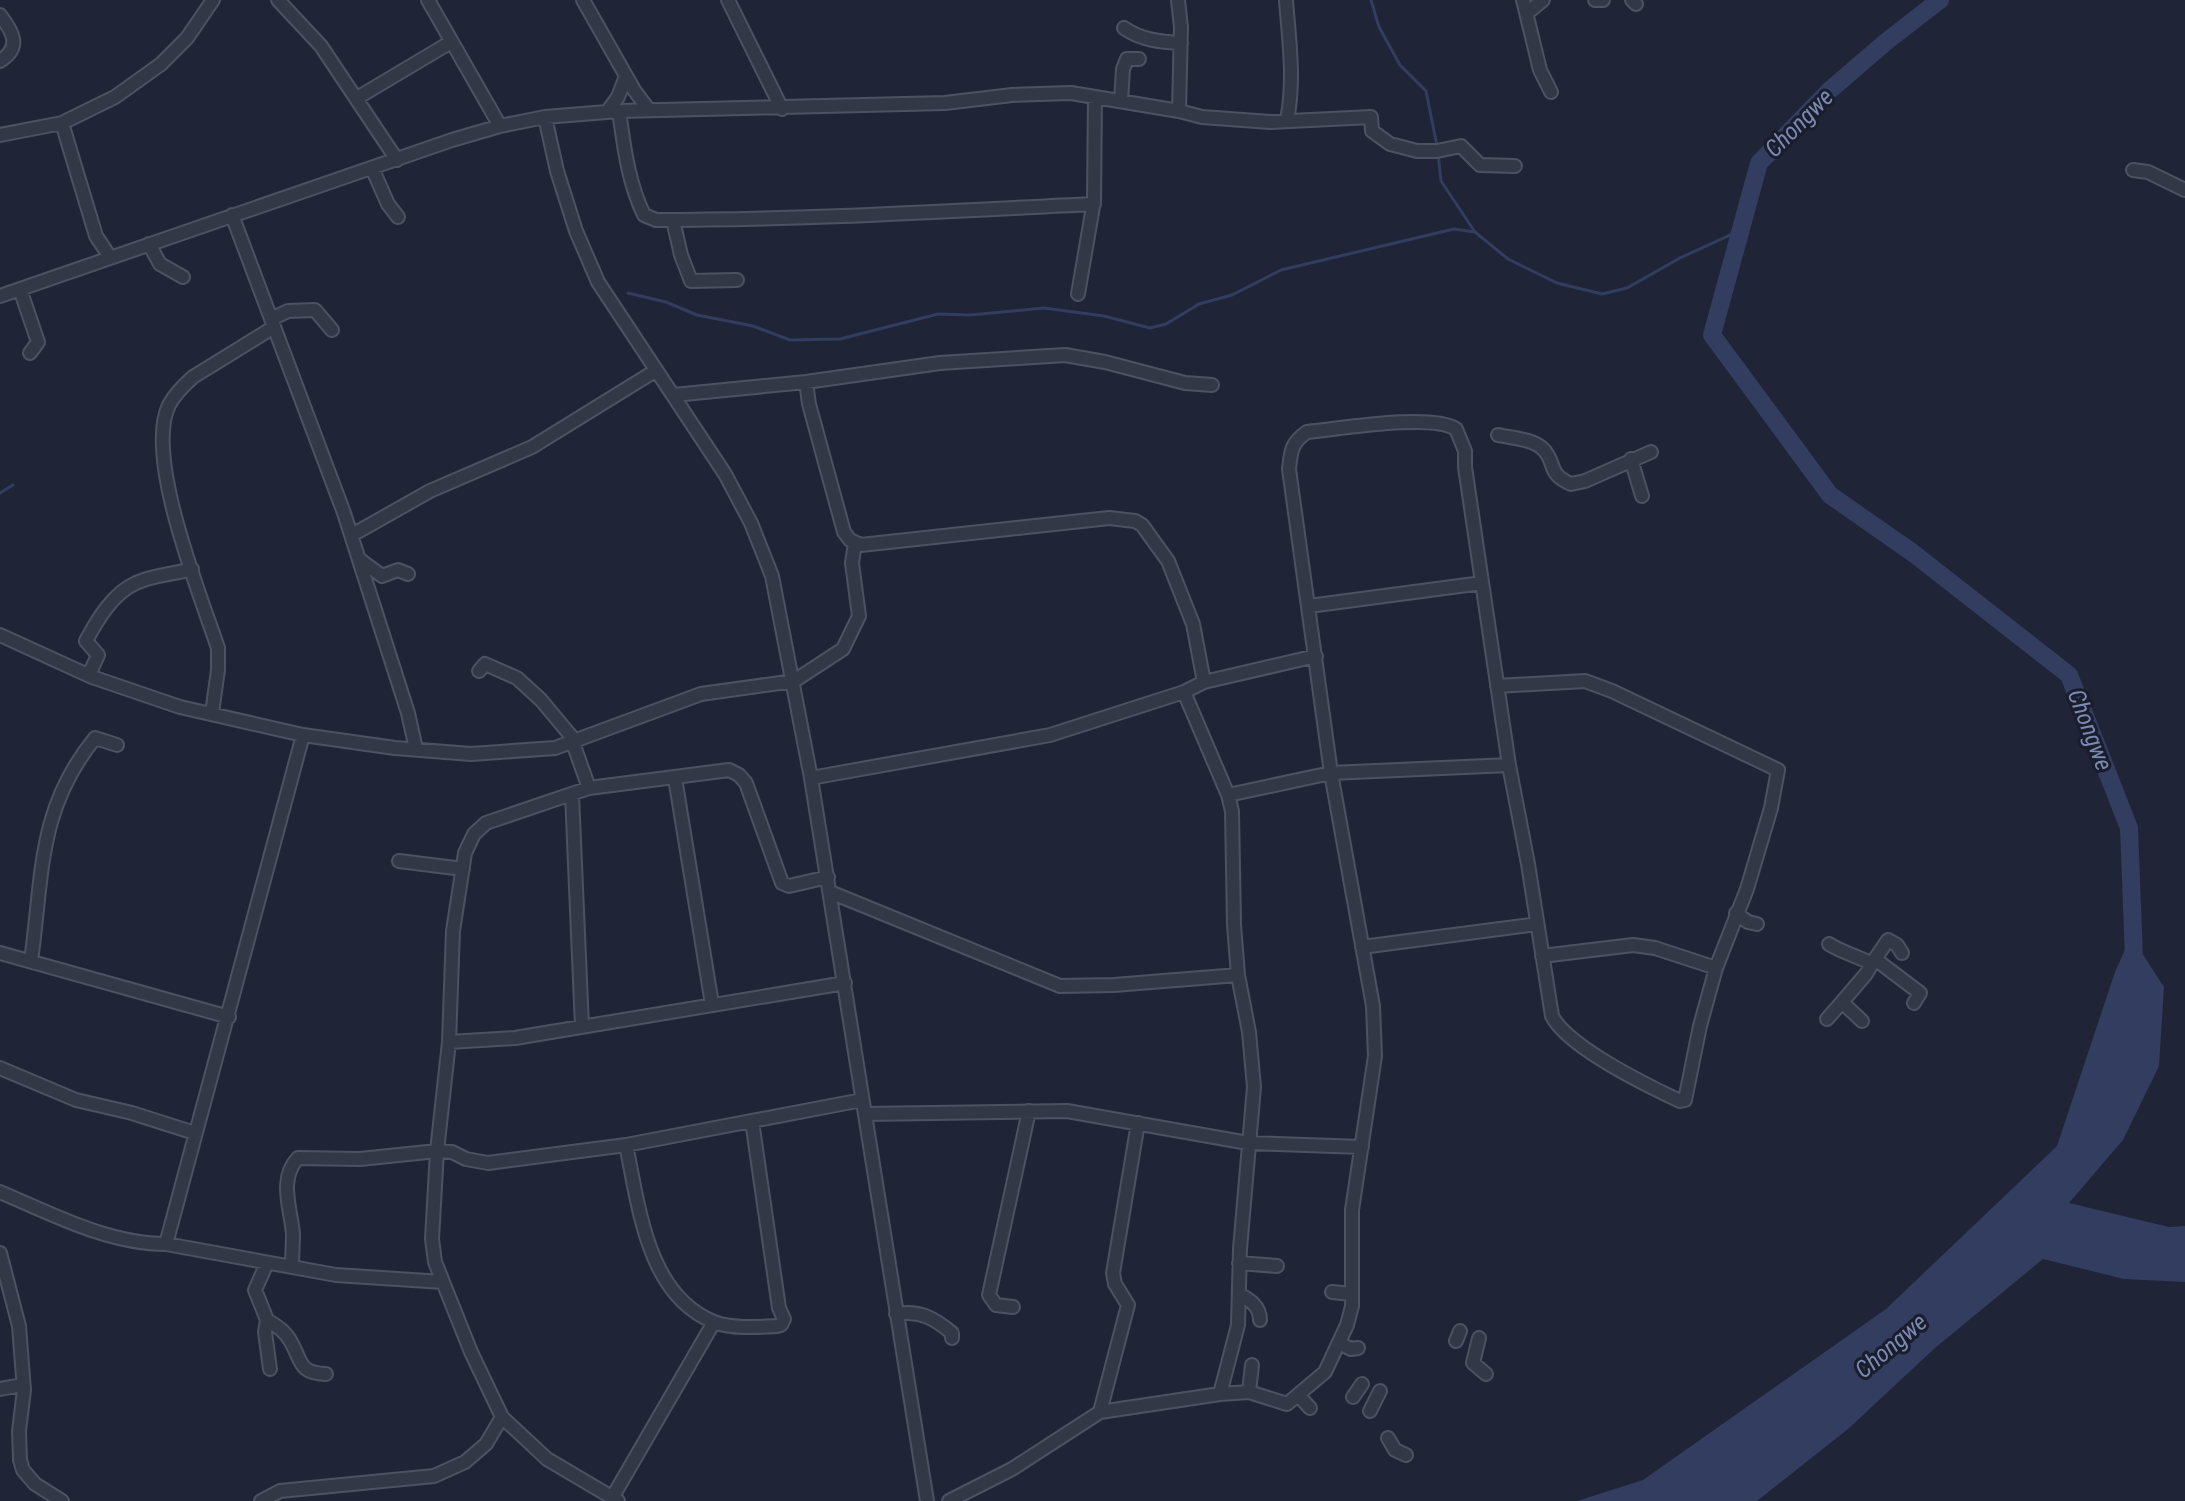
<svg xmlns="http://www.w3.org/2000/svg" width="2185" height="1501" font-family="'Roboto Condensed',sans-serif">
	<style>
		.water { fill: #323d5f }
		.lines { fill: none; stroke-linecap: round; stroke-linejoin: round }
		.stream { stroke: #323d5f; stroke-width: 3 }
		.river { stroke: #323d5f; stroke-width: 18 }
		.minor-casing { stroke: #4d5262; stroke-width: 16 }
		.minor { stroke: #333847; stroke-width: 12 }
		.labels { text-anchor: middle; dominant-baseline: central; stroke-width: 6; stroke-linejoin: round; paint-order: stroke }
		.water-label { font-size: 24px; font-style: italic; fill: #7c89b2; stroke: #191d2c }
	</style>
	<rect width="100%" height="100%" fill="#1f2537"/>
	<path class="water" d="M2131 936 2164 987 2159 1066 2123 1140 2069 1203 2169 1227 2185 1226V1282L2124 1279 2043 1259 1935 1348 1848 1429 1757 1501H1577L1643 1480 1886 1309 2057 1146 2115 972Z"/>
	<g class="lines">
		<path class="stream" d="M1371 0 1379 27 1400 65 1426 91 1437 146
			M1438 153 1441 181 1475 232 1508 259 1557 283 1602 294 1627 288 1680 258 1741 230
			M628 293 666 302 697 315 753 326 790 340 840 339 938 314 970 315 1044 308 1104 316 1150 328 1166 324 1199 304 1232 295 1281 270 1454 229 1475 232
			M0 493 13 485"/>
		<path class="river" d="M1940 0 1887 41 1830 90 1759 163 1712 335 1830 495 1913 553 2069 675 2129 828 2134 958"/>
		<g class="minor-casing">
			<path id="minor" d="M278 0 321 46 397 160
				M428 0 500 126
				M583 0 634 90 649 110
				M728 0 782 109
				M1178 0 1181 27 1179 111
				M1286 0C1289 40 1295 80 1287 120
				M1523 0 1540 70 1551 92
				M1595 0H1603
				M1632 0 1636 4
				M1527 13 1543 0
				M0 15C13 32 22 47 0 61
				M1124 28C1141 40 1161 42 1181 43
				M357 98 451 42
				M1121 101 1123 69 1127 59H1139
				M619 111C624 146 628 182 644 215L656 220C802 220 948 211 1094 204
				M607 112 618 97 626 76
				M545 117 557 171 576 231 598 282 725 474 751 523 772 576 811 778 927 1501
				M62 123 96 236 110 257
				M0 135 62 123 115 97 161 64 187 38 213 0
				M372 168 388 204 398 217
				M2133 170 2148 172 2185 190
				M232 215 344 513 408 713 416 749
				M673 220 681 255 691 281 737 280
				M149 244 160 264 183 277
				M20 289 38 342 30 353
				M1078 294 1094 201 1095 97
				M0 296 452 140 500 126 545 117 619 111 945 103 1012 95 1071 93 1179 111 1202 117 1270 122 1371 117 1372 131 1390 144 1417 151H1437L1461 146 1480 165 1515 166
				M271 319 288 311 315 310 332 330
				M806 382 809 404 844 532 850 540 861 545 1109 518 1135 521 1142 525 1168 561 1193 624 1204 682 1316 656
				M674 395 806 382 940 363 1065 355 1105 362 1185 383 1212 385
				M1498 435C1512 438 1533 439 1543 449 1557 463 1546 473 1571 484L1585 481 1651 452
				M1631 459 1642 496
				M352 535 430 491 532 447 655 371
				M359 559 382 576 398 570 408 574
				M1309 606 1482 583
				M0 635 92 677 180 707 303 735 395 748 471 754 555 748 701 694 794 681 843 649 859 616 852 563 855 543
				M479 671 485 664 517 678 541 700 576 742
				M89 675 98 655 86 641C97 620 113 593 136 583 152 575 175 574 192 569
				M1184 692 1228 795 1232 811 1234 925 1238 975 1249 1032 1254 1087 1240 1249 1238 1325 1220 1394
				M212 713 218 670V648C200 594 144 456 169 405 175 394 184 385 193 377L274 327
				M573 743 589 788
				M675 778 712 1004
				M811 778 1050 735 1184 692 1204 682
				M572 794 582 1027
				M1228 795 1331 773 1509 765
				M399 861 463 869
				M830 892 1060 986 1114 985 1238 975
				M1736 913 1748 922 1757 924
				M1829 944C1843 953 1858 956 1872 964
				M1362 947 1537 924
				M0 953 229 1017
				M1542 956 1633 945 1655 948 1716 968
				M1875 959 1888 940 1897 945 1902 953
				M31 961C43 876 37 809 95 738L117 745
				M1842 1002 1866 974 1875 959 1920 993 1914 1003
				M1827 1019 1842 1002 1862 1021
				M449 1042 515 1038 845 983
				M0 1068 76 1100 132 1113 195 1133
				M865 1114 1067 1111 1248 1143 1362 1147
				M626 1145C639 1207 647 1295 714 1322 732 1329 758 1327 777 1326L781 1325 784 1319 779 1308 752 1121
				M0 1192C52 1214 108 1244 166 1244L303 735
				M166 1244 336 1275 443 1282
				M0 1253 19 1326 24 1390 19 1431 20 1460 23 1470 35 1484 62 1501
				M267 1263 255 1290 267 1320 265 1332 270 1369
				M1239 1263 1277 1266
				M292 1267C292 1256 293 1245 293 1234 291 1209 278 1179 298 1158L360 1159 437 1151 452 1152 466 1159 488 1163 626 1145 862 1100
				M1332 1292 1352 1294
				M1239 1294C1250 1300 1260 1306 1260 1320
				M1013 1307 996 1305 989 1295 1029 1111
				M896 1314C920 1310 934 1318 952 1333V1338
				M267 1320C277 1326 285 1331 291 1342 302 1361 298 1373 326 1374
				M1479 1338 1473 1363 1486 1374
				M1456 1341 1460 1331
				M1339 1343 1351 1349 1358 1348
				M0 1389 22 1385
				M1249 1392 1252 1365
				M1299 1396 1310 1408
				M1353 1397 1362 1384
				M1370 1411 1380 1391
				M1100 1412 1128 1305 1115 1284 1113 1273 1138 1123
				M1388 1438 1395 1450 1406 1455
				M612 1498 714 1322
				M261 1501 280 1491 434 1476 465 1462 486 1444 502 1417
				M618 1501 547 1459 502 1417 471 1352 435 1262 432 1239 437 1151 449 1042 453 931 465 853 474 834 486 823 589 788 729 770 739 775 746 783 782 883 789 886 828 877
				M949 1501 1012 1469 1100 1412 1220 1394 1249 1392 1287 1404 1325 1372 1347 1325 1352 1306V1210L1375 1056 1373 1006 1331 773 1289 469C1291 451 1291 443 1307 432 1339 429 1431 413 1456 429L1465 451V467L1509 765 1528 864 1552 1016C1568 1047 1648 1086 1680 1101L1685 1100 1700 1026 1716 968 1747 889 1771 808 1778 770 1612 691 1585 681 1497 686"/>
		</g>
		<use href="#minor" class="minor"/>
	</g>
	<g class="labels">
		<g class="water-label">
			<text transform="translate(1799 123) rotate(-45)">Chongwe</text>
			<text transform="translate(2090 730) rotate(69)">Chongwe</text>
			<text transform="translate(1891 1346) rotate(-40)">Chongwe</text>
		</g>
	</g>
</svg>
